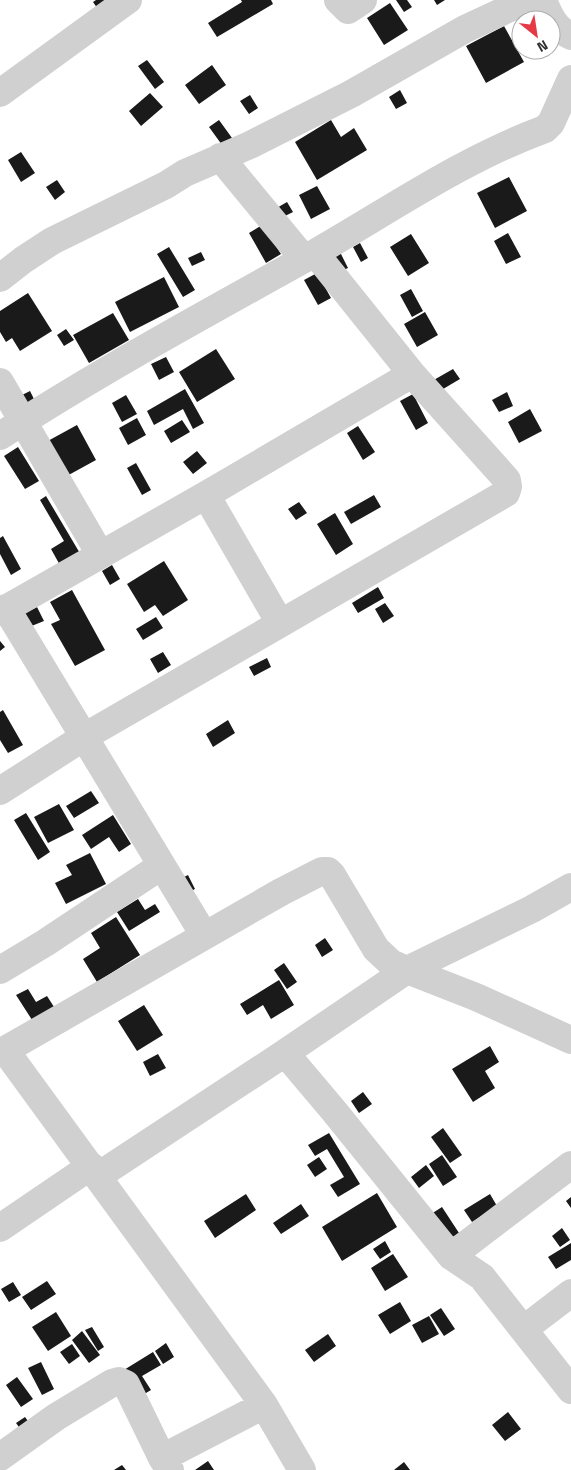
<svg xmlns="http://www.w3.org/2000/svg" width="571" height="1470" font-family="'Titillium Web',sans-serif">
	<style>
		.building { fill: #1a1a1a }
		.lines { fill: none; stroke-linecap: round; stroke-linejoin: round }
		.minor { stroke: #d0d0d0; stroke-width: 28 }
	</style>
	<rect width="100%" height="100%" fill="#fff"/>
	<path class="building" d="M96 0H109L100 12 93 2Z
		M241 0H271L273 4 217 37 208 23 242 2Z
		M396 0H407L412 7 404 12Z
		M434 0H445L437 5Z
		M390 3 408 30 384 45 367 18Z
		M504 26 524 62 486 83 466 46Z
		M147 60 164 82 155 89 138 66Z
		M212 65 226 85 199 104 185 85Z
		M400 90 407 103 396 109 389 97Z
		M150 93 163 107 141 126 129 111Z
		M250 95 258 108 249 114 240 101Z
		M219 120 240 149 230 156 209 127Z
		M331 120 341 137 354 128 367 150 317 180 295 142Z
		M21 152 35 173 21 182 8 160Z
		M509 177 527 211 495 228 477 193Z
		M57 180 65 192 55 200 46 187Z
		M317 186 330 209 311 219 299 195Z
		M287 202 293 212 281 218 275 209Z
		M262 225 281 254 266 263 249 233Z
		M508 233 521 257 506 264 494 241Z
		M411 234 429 263 408 276 390 247Z
		M360 243 368 258 361 262 353 247Z
		M169 247 195 290 183 297 157 254Z
		M201 252 205 260 192 266 188 258Z
		M340 252 348 268 337 273 330 258Z
		M317 273 331 298 318 305 304 280Z
		M164 277 179 307 130 332 115 302Z
		M411 289 423 311 412 317 400 295Z
		M28 293 52 331 20 351 12 338 6 342 0 332V311Z
		M425 312 438 335 417 347 404 324Z
		M113 313 129 340 89 363 73 335Z
		M66 329 74 340 64 346 57 335Z
		M216 349 235 379 197 402 179 372Z
		M166 357 174 372 159 380 151 364Z
		M453 369 460 379 438 392 432 381Z
		M185 389 204 423 193 429 183 409 154 425 147 411Z
		M30 391 37 405 23 412 16 398Z
		M507 392 513 406 499 412 492 400Z
		M413 394 428 423 416 430 400 401Z
		M126 395 137 414 122 422 112 403Z
		M530 409 542 431 519 443 508 422Z
		M137 418 146 435 128 445 119 428Z
		M182 420 190 432 171 443 164 431Z
		M77 425 96 460 65 477 46 442Z
		M358 426 375 452 363 460 347 433Z
		M18 447 39 481 25 489 4 456Z
		M197 451 207 463 193 474 183 462Z
		M136 463 151 490 142 495 127 468Z
		M374 495 381 507 351 524 344 512Z
		M46 496 81 555 61 567 51 549 64 541 40 500Z
		M299 502 307 513 296 520 288 509Z
		M335 513 353 544 336 555 317 524Z
		M3 536 21 569 11 575 0 554V538Z
		M164 561 188 600 163 616 155 605 144 612 127 584Z
		M112 565 120 579 110 585 102 571Z
		M378 587 384 598 358 613 352 603Z
		M72 590 105 650 75 666 51 624 60 620 50 602Z
		M385 603 394 616 383 623 375 609Z
		M37 607 44 621 29 627 23 614Z
		M156 617 163 628 143 640 136 629Z
		M0 641 5 647 0 651Z
		M163 652 171 665 158 673 150 659Z
		M267 658 271 667 254 676 249 667Z
		M3 710 23 745 8 753 0 740V712Z
		M228 720 235 733 213 747 206 734Z
		M91 791 99 803 74 818 66 806Z
		M59 804 74 830 48 843 34 817Z
		M26 813 50 852 38 860 14 820Z
		M113 815 131 844 119 852 109 837 91 849 82 835Z
		M90 853 106 884 66 904 55 883 72 875 66 865Z
		M188 875 195 889 181 896 174 882Z
		M138 899 145 910 155 904 160 912 129 931 117 912Z
		M116 917 140 955 97 982 83 959 100 948 91 933Z
		M325 938 333 950 322 957 315 945Z
		M284 963 297 982 287 989 274 970Z
		M279 980 294 1005 271 1019 263 1005 247 1015 240 1004Z
		M28 989 36 1002 47 996 56 1010 34 1023 16 995Z
		M144 1005 163 1035 137 1051 118 1021Z
		M490 1046 499 1062 485 1071 495 1088 473 1102 452 1069Z
		M158 1054 166 1068 150 1076 143 1062Z
		M363 1092 372 1104 359 1113 351 1101Z
		M443 1128 462 1155 450 1163 431 1137Z
		M329 1133 360 1184 338 1197 330 1185 344 1177 327 1149 315 1156 308 1145Z
		M442 1155 457 1177 443 1186 429 1164Z
		M319 1157 327 1169 315 1177 307 1165Z
		M426 1165 434 1176 419 1188 411 1177Z
		M377 1193 397 1227 342 1261 322 1227Z
		M246 1194 256 1210 215 1238 204 1221Z
		M490 1194 497 1206 472 1222 464 1210Z
		M571 1197V1208L566 1201Z
		M301 1204 309 1216 281 1234 273 1223Z
		M442 1207 459 1233 445 1242 428 1216Z
		M562 1228 570 1240 560 1247 552 1236Z
		M385 1241 391 1252 380 1259 373 1249Z
		M571 1243V1260L556 1269 548 1257Z
		M393 1254 408 1277 385 1291 371 1268Z
		M47 1281 56 1294 31 1310 22 1297Z
		M13 1282 21 1295 9 1302 1 1289Z
		M400 1302 411 1321 390 1334 378 1315Z
		M441 1308 455 1329 444 1336 430 1315Z
		M56 1312 71 1336 48 1351 32 1327Z
		M429 1316 439 1334 422 1343 412 1325Z
		M92 1327 104 1347 98 1351 85 1330Z
		M82 1331 100 1355 89 1363 72 1340Z
		M328 1334 336 1346 314 1362 305 1350Z
		M166 1343 174 1357 163 1364 155 1351Z
		M72 1344 80 1356 69 1364 60 1352Z
		M153 1352 161 1365 142 1376 151 1390 136 1399 119 1373Z
		M41 1362 54 1389 42 1395 28 1368Z
		M17 1377 33 1399 21 1407 6 1385Z
		M508 1412 521 1429 505 1441 492 1425Z
		M25 1417 33 1428 24 1434 16 1423Z
		M208 1461 214 1470H195Z
		M404 1462 410 1470H394Z
		M122 1465 126 1470H114Z"/>
	<g class="lines">
		<path class="minor" d="M338 0 348 10 363 0
			M543 0C549 15 555 29 571 36
			M0 93 128 0
			M220 157 304 259
			M0 278 23 260 52 241 166 185 185 173 250 145 351 94 465 29 527 0
			M0 382 100 554
			M0 436C102 370 209 312 315 253 390 210 463 159 545 129L551 123 571 79
			M206 495 280 623
			M6 608 204 935
			M0 612 206 495 412 374
			M0 791 84 737 506 493 508 487 507 480 412 374 315 253
			M0 970 45 943 161 866
			M5 1050 264 1405 302 1470
			M0 1053 281 892 322 871H328L332 875 376 949 391 963 407 970 532 909 571 887
			M285 1053 334 1111 451 1256 482 1277 571 1390
			M98 1176 285 1053 407 970 476 997 571 1040
			M0 1228 91 1166
			M451 1256 571 1165
			M524 1329 571 1293
			M0 1457 56 1417 112 1383 119 1381 126 1384 162 1458 170 1470
			M162 1458 264 1405"/>
	</g>
	<g transform="translate(536 35) rotate(150)"><circle r="24" fill="#ffffff" stroke="#adadad"/>
	<path d="M0-4L9 19L0 12L-9 19Z" fill="#e63946"/>
	<text y="-8" font-size="14" font-weight="bold" text-anchor="middle" fill="#333333">N</text>
	</g>
</svg>
